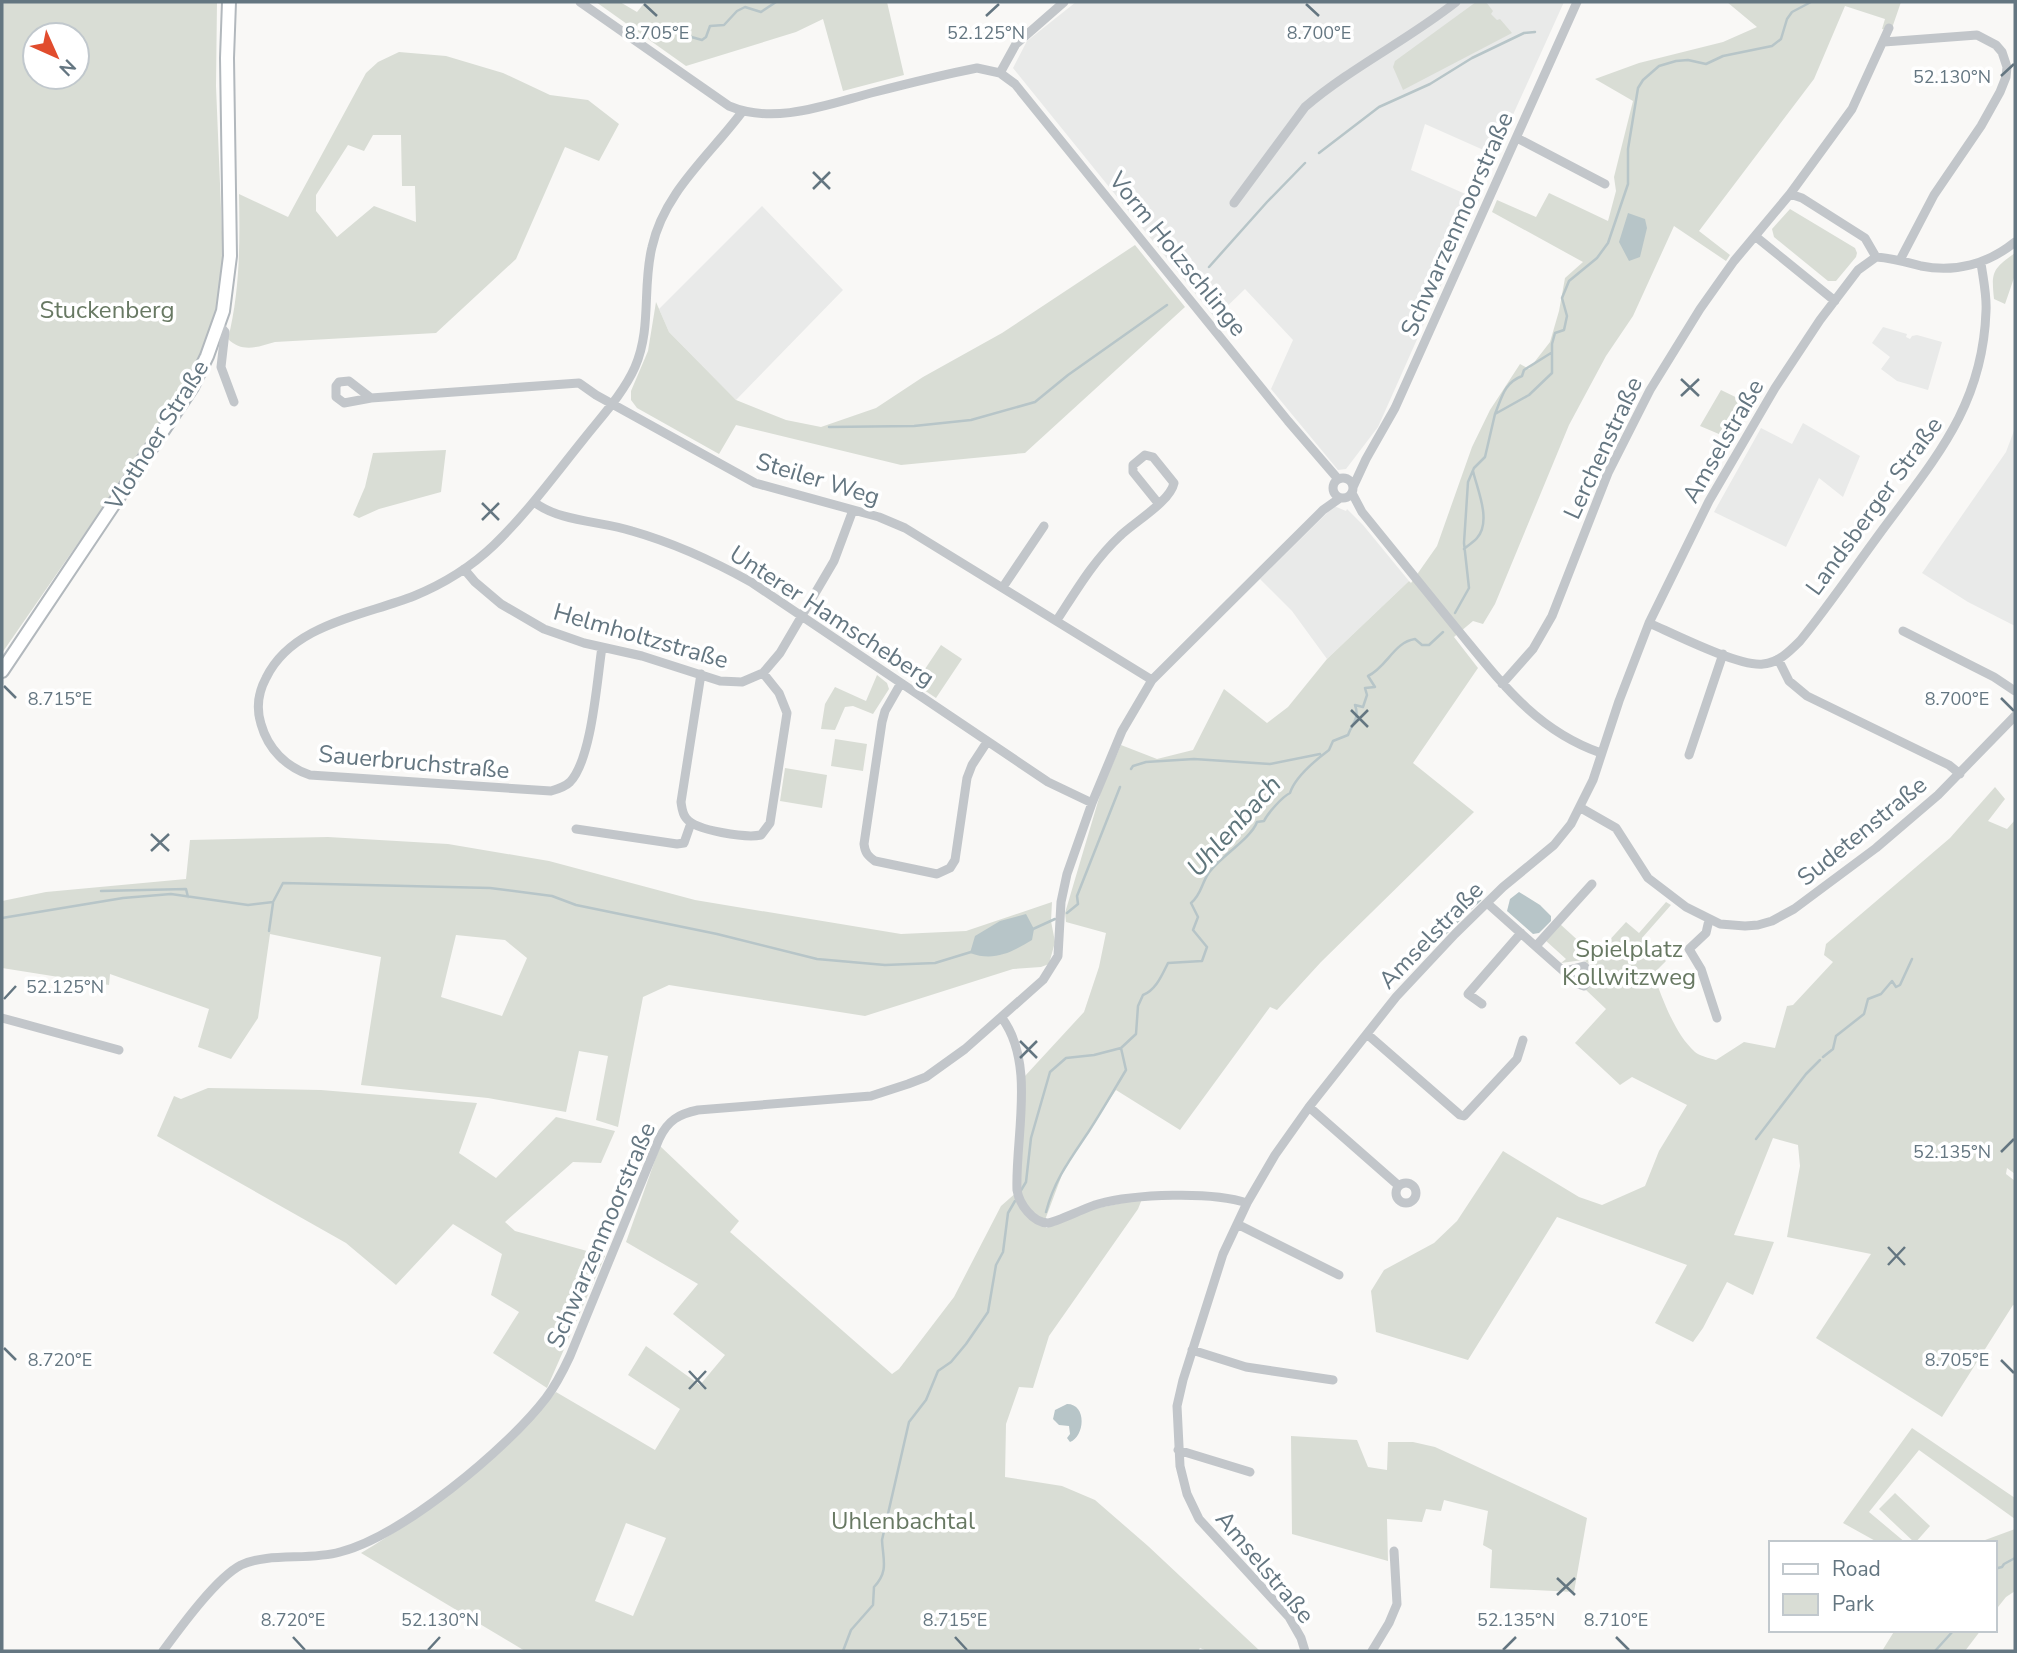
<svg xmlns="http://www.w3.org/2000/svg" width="2017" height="1653" font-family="'Nunito Sans',sans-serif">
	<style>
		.built { fill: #e9eae9 }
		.green { fill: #d9ddd5; fill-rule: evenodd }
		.water { fill: #b7c5c8 }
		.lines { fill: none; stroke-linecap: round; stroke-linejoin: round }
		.stream { stroke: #b7c5c8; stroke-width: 2.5 }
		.secondary-casing { stroke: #b2b8bd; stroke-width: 16 }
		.street { stroke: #c2c6ca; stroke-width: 9 }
		.secondary { stroke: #fff; stroke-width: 12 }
		.ticks { fill: none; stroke: #647681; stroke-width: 2.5 }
		.labels { text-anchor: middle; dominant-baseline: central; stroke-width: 7; stroke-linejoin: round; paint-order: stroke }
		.street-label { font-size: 24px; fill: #647681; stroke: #fff }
		.park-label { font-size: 24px; fill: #687963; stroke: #fff }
		.water-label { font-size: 26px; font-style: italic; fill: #5e757b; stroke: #fff }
		.ticks-label { font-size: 18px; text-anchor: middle; fill: #647681; stroke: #fff; stroke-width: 7; stroke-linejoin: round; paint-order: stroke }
	</style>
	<rect width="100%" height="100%" fill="#f9f8f6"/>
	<path class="built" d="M1076 2H1564L1502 139 1497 156 1425 124 1411 170 1479 200 1378 427 1346 469 1338 470 1271 389 1293 340 1245 289 1215 318 1013 68 1027 41Z
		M762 206 843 290 736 400 669 332 659 309Z
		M1883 327 1907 334 1906 337 1910 339 1912 336 1917 335 1942 342 1928 390 1897 381 1881 369 1890 357 1872 343Z
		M1803 423 1860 456 1843 497 1819 478 1786 547 1714 512 1761 428 1792 444Z
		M2015 428V626L1968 602 1922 573 2006 452Z
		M1334 506 1346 511 1347 509 1363 525 1409 581 1327 659 1292 611 1260 579Z"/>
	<path class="green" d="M2 2H217L216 86 223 257 220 296 211 330 186 387 2 653ZM35 35H77V77H35Z
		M596 2H620L637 12 645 2H887L904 75 843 91 823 19 796 32 686 66Z
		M1476 2H1486L1493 11 1491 14 1497 20 1500 19 1512 33 1403 90 1393 67 1395 61Z
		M1727 2H1901L1891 31 1882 29 1885 19 1845 6 1814 79 1699 231 1730 255 1726 261 1674 226 1633 316 1606 356 1569 425 1495 604 1483 624 1473 621 1454 637 1478 668 1413 763 1474 812 1321 962 1277 1010 1270 1007 1180 1130 1116 1090 1066 1164 1045 1220 1046 1228 1079 1212 1142 1199 1138 1209 1049 1336 1033 1388 1019 1387 1006 1424 1005 1477 1062 1486 1095 1500 1148 1546 1260 1651H1207L1200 1648 1198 1651H525L361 1553C433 1510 503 1458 556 1392L655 1450 680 1409 628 1375 646 1346 700 1385 725 1355 673 1314 698 1284 626 1242 660 1146 739 1221 730 1232 892 1374 899 1369 954 1297 1001 1206 1019 1190 1025 1076 1084 1012 1099 967 1106 933 1066 922 1065 913 1102 788 1121 745 1157 759 1193 750 1224 689 1267 723 1288 707 1327 659 1409 581 1411 583 1437 546 1472 447 1490 410 1520 364 1529 369 1550 342 1559 311 1565 278 1583 262 1492 212 1497 200 1536 217 1549 193 1608 221 1616 191 1614 177 1633 101 1595 79 1639 63 1723 42 1757 27ZM626 1523 666 1538 633 1616 595 1601Z
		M399 52 446 56 503 73 550 95 588 100 619 124 599 161 565 147 516 259 436 333 275 342C258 347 242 353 228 339 240 291 240 243 239 194L288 217 366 73 378 62ZM373 135H401L402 186H415L416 222 374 206 337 237 316 211V195L348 145 364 151Z
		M1790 209 1855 248 1857 253 1856 257 1836 281H1828L1774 237 1772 229Z
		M1135 245 1185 307 1025 453 901 465 736 425 719 454 637 408 631 400V391L648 351 656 302 669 332 736 400 786 420 821 427 876 408 923 377 1002 333Z
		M2015 253V275L2005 304 1994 299C1991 271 1993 269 2015 253Z
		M1721 390 1754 406 1733 440 1700 426Z
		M446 450 441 492 379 509 359 518 353 515 365 487 373 453Z
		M941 645 962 659 936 698 915 684Z
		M877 675 887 683 889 689 873 714 853 706 845 707 835 730 821 729 825 704 835 687 866 701Z
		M835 739 867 744 863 771 831 766Z
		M785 768 827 775 822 808 780 801Z
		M1995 787 2005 799 1988 821 2007 829 2015 820V1174L2007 1168 2006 1174 2015 1181V1306L2013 1305 1942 1417 1816 1338 1871 1254 1787 1237 1800 1166 1798 1145 1773 1138 1734 1235 1774 1242 1753 1295 1727 1282 1703 1328 1693 1342 1655 1323 1687 1265 1557 1217 1468 1360 1376 1332 1371 1291 1384 1270 1434 1243 1457 1221 1503 1151 1579 1197 1602 1205 1645 1186 1659 1151 1687 1105 1632 1077 1620 1085 1575 1043 1606 1009 1586 990 1595 978 1593 966 1583 960 1561 963 1566 959 1545 940 1560 924 1595 956 1626 922 1639 933 1666 902 1671 905 1642 938 1666 961 1653 974C1663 999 1674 1033 1695 1052 1700 1056 1709 1058 1716 1060L1744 1042 1775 1048 1787 1006 1793 1005 1833 962 1824 955 1826 944 1950 838Z
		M328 837 448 844 549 861 695 900 901 934 966 931 1052 902 1051 921 1055 942 1049 964 1041 967 1013 969 865 1016 669 985 643 997 618 1127 596 1120 608 1056 579 1051 566 1112 488 1098 361 1085 381 957 270 934 258 1018 231 1059 198 1047 209 1009 110 974 109 985 2 968V901L46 892 186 879 190 840ZM456 935 505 940 527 958 502 1016 441 997Z
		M208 1088 321 1090 477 1103 459 1153 496 1178 556 1117 615 1131 601 1163 573 1162 505 1222 515 1231 605 1256 547 1388 493 1353 519 1312 491 1295 502 1254 453 1224 396 1285 346 1243 157 1136 174 1096 181 1099Z
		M1912 1428 2015 1498V1519L1919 1450 1869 1512 1906 1543H1879L1843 1523Z
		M1291 1436 1357 1440 1368 1467 1387 1470 1388 1442H1413L1435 1447 1587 1518 1574 1592 1490 1588 1492 1550 1483 1545 1488 1511 1444 1500 1441 1511 1426 1509 1422 1522 1387 1519 1388 1561 1292 1534Z
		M1895 1493 1930 1526 1915 1543 1879 1509Z
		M2015 1529V1591L2006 1597 1994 1612V1543H1977Z
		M1895 1630H1981L1965 1651H1882Z"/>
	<path class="water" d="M1628 213 1645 219 1647 228 1640 257 1629 261 1619 242Z
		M1519 892 1540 905 1551 916V921L1539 933 1533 934 1507 911 1510 899Z
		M1026 914 1034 929 1032 940C1012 952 994 962 970 953L975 936 1000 921Z
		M1067 1404C1087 1404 1085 1436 1070 1442L1067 1438 1070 1434 1069 1426 1059 1425 1053 1419 1055 1410Z"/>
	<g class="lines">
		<path class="stream" d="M651 31H656L665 37 674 32 702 40 706 37 710 26 724 25 737 11 745 7 761 12 776 2
			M1319 153 1379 107 1430 84 1472 58 1524 33 1535 32
			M1209 267 1267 202 1305 163
			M1495 414C1502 397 1504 383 1522 376L1524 370 1551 353
			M829 427 914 426 971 420 1035 402 1068 375 1167 305
			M1464 549C1468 545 1474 542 1477 538 1492 521 1477 489 1473 471
			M1455 613 1469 588 1464 543 1468 482 1474 468 1485 457 1495 414 1529 395 1552 373V344L1555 333 1564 330 1567 316 1562 298 1569 281 1597 258 1608 243 1628 184V149L1638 88 1643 80 1659 66 1676 61 1688 60 1706 64 1723 56 1772 46 1781 39 1787 19 1792 12 1811 2
			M1131 769 1133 766 1146 762 1194 759 1270 764 1320 754
			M101 891 186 889 188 897
			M1470 909 1480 900
			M1067 913 1078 904 1077 896 1120 787
			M2 918 123 898 171 894 248 905 273 902 283 883 490 888 552 896 576 905 717 934 817 959 885 965 935 963 971 952
			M1451 927 1463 916
			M1033 929 1055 919
			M269 931 273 903
			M1434 943 1448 931
			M1823 1057 1833 1049 1836 1036 1864 1014 1868 999 1881 994 1892 981 1896 987 1900 985 1912 959
			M1756 1139 1806 1074 1820 1060
			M1020 1192 1026 1182 1031 1138 1050 1072 1066 1058 1094 1055 1121 1048 1136 1034 1138 1006 1143 995C1156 990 1162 975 1168 963L1202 961 1207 947 1193 930 1198 917 1191 903C1201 895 1201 885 1208 874 1218 858 1251 839 1257 822L1264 821C1268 813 1282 797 1290 793 1295 777 1317 759 1329 750L1333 741 1348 735C1352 723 1360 719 1355 705L1363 707 1367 695 1365 688 1375 687 1368 676C1387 667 1394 642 1415 639L1422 645H1429L1443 632
			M1046 1212C1054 1180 1071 1158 1089 1131 1102 1111 1114 1090 1126 1070L1121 1048
			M1994 1569 2002 1567 2004 1564 2015 1558
			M843 1651 851 1630 873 1605 874 1587C889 1571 883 1560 882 1540L909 1422 926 1400 938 1371 951 1362 966 1344 988 1312 996 1265 1003 1252 1008 1213 1015 1201
			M1935 1651 1954 1630"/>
		<g class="secondary-casing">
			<path id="secondary" d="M2 671 192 387 207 356 223 311 230 256 227 58 229 2"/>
		</g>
		<path class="street" d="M580 2 729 106C774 125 826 105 871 93 906 84 941 75 977 68L1000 73 1015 84 1288 421 1338 479
			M1884 42 1977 35 1996 45 2002 52 2007 67 2006 77 2000 92 1981 126 1934 195 1900 260
			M1000 73 1016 44 1064 2
			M1517 138 1605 184
			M1790 194 1852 109 1889 28
			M1234 203 1305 107C1352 67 1408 40 1456 2
			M1835 301 1755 236 1790 194 1802 198 1865 238 1876 257
			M219 325 225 332 221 367 234 402
			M371 398 349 381 339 382 336 386V397L344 403 371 398 579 383 596 395 755 483 879 517 905 528 1152 680
			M1333 488a10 10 0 1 1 20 0a10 10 0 1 1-20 0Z
			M1353 487 1366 459 1395 408 1577 2
			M1352 493 1362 512C1394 551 1425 590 1457 629 1500 681 1535 730 1601 753
			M534 502C560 522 601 521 632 531 674 543 713 561 751 582L1048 782 1092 803
			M464 569 475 582 501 604 544 629 584 643 642 656 720 681 742 682 763 673 780 653 834 561 853 510
			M1003 587 1044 526
			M1057 620C1076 591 1094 560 1120 536 1134 522 1170 502 1174 483L1153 457 1145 455 1133 465V472L1158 503
			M1649 623C1674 634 1739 667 1763 664 1778 663 1789 652 1800 641 1830 604 1857 564 1886 525 1938 455 1983 403 1986 311 1987 295 1983 278 1981 263
			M1903 631 1994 677 2015 691
			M602 647C597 679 592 759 570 782 565 787 558 789 551 791L310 775C286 767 268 749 261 724 256 708 258 693 266 678 292 624 363 616 414 596 443 584 471 567 494 545 527 513 554 476 583 440 601 417 623 394 635 367 652 328 642 287 652 247 664 192 710 155 742 112
			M1778 659 1789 681 1807 696 1949 765 1960 774
			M701 674 681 802C682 808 682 813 686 818 695 831 747 838 761 835L770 823 787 713 779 693 763 673
			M901 683 885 711 882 722 864 844C865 853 868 856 875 861L937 874 950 868 955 860 967 778 972 765 987 742
			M1502 684 1533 649 1552 616 1608 473 1650 390 1700 309 1734 261 1755 236
			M1689 755 1723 654
			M1581 808 1616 828 1648 878 1686 907 1720 924 1745 926 1758 925 1772 921 1794 909 1876 848 1938 795 2015 716
			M576 829 677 844 684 843 691 823
			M1487 903 1578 984 1584 986 1590 980 1591 974 1584 966 1565 971
			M1709 920 1706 933 1689 949 1701 969 1717 1018
			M1536 946 1592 884
			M1482 1004 1468 994 1521 933
			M2 1018 119 1050
			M1002 1018C1036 1064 1015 1137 1017 1190 1019 1204 1033 1223 1048 1223 1056 1222 1087 1207 1098 1204 1134 1194 1212 1191 1247 1203
			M1367 1034 1460 1115 1464 1116 1517 1059 1523 1040
			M1309 1107 1399 1186
			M1396 1193a10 10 0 1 1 20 0a10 10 0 1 1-20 0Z
			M1237 1224 1339 1275
			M1192 1350 1246 1367 1333 1380
			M1178 1450 1250 1472
			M163 1651C180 1628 216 1578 241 1565 269 1552 309 1561 340 1552 402 1536 507 1449 546 1398 556 1385 563 1371 570 1356L659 1139C668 1120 679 1114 698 1110L871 1096 908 1084 926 1077 965 1049 1043 980 1058 956 1061 902 1067 874 1092 803 1122 731 1152 680 1323 510 1340 498
			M1305 1651 1301 1638 1289 1617 1199 1519 1187 1494 1180 1466 1177 1406 1183 1380 1223 1254 1247 1203 1275 1155 1309 1107 1396 997 1455 934 1503 887 1554 845 1571 824 1593 780 1619 701 1649 623 1709 501 1775 388 1820 320 1858 270 1876 257C1892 258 1906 262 1921 266 1955 273 1988 264 2015 242
			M1372 1651 1389 1623 1397 1604 1394 1551"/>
		<use href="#secondary" class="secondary"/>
	</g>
	<path class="ticks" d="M644 4 657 16M1306 4 1319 16M986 16 999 4M2001 76 2014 64M813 172 830 189M813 189 830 172M1681 379 1699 396M1681 396 1699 379M482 503 499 520M482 520 499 503M4 686 16 698M2001 698 2014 711M1351 710 1368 727M1351 727 1368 710M151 834 169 851M151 851 169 834M4 999 16 986M1020 1041 1037 1058M1020 1058 1037 1041M2001 1152 2014 1139M1888 1247 1905 1265M1888 1265 1905 1247M4 1348 16 1360M2001 1360 2014 1373M689 1371 706 1389M689 1389 706 1371M1557 1578 1575 1595M1557 1595 1575 1578M293 1637 305 1650M955 1637 967 1650M1616 1637 1629 1650M428 1650 440 1637M1503 1650 1516 1637"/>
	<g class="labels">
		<g class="street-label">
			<text transform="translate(1457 224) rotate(-66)">Schwarzenmoorstraße</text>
			<text transform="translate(1178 254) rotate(51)">Vorm Holzschlinge</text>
			<text transform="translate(157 435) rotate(-58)">Vlothoer Straße</text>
			<text transform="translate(1723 441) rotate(-60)">Amselstraße</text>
			<text transform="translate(1603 448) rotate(-65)">Lerchenstraße</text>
			<text transform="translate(818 479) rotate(17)">Steiler Weg</text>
			<text transform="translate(1874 506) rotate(-54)">Landsberger Straße</text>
			<text transform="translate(832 616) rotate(33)">Unterer Hamscheberg</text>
			<text transform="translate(641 636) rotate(16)">Helmholtzstraße</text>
			<text transform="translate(414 762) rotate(5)">Sauerbruchstraße</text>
			<text transform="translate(1862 831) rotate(-39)">Sudetenstraße</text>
			<text transform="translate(1431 935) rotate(-46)">Amselstraße</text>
			<text transform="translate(601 1235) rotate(-67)">Schwarzenmoorstraße</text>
			<text transform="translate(1265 1567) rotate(50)">Amselstraße</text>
		</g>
		<g class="park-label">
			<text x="107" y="310">Stuckenberg</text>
			<text x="1629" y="949">Spielplatz<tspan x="1629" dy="28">Kollwitzweg</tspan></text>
			<text x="903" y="1521">Uhlenbachtal</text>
		</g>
		<g class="water-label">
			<text transform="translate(1234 826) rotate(-48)">Uhlenbach</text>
		</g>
	</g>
	<g class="ticks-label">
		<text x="657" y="39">8.705°E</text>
		<text x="986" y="39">52.125°N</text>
		<text x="1319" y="39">8.700°E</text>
		<text x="1952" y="83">52.130°N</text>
		<text x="60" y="705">8.715°E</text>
		<text x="1957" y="705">8.700°E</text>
		<text x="65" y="993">52.125°N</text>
		<text x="1952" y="1158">52.135°N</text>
		<text x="60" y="1366">8.720°E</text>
		<text x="1957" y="1366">8.705°E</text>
		<text x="1516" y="1626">52.135°N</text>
		<text x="293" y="1626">8.720°E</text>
		<text x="440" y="1626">52.130°N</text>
		<text x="955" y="1626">8.715°E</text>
		<text x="1616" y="1626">8.710°E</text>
	</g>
	<rect width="2017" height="1653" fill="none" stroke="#647681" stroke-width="7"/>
	<rect x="1769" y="1541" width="228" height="91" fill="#ffffff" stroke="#c1c8cd" stroke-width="2"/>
	<rect x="1783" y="1564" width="35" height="10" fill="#ffffff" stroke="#c1c8cd" stroke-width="2"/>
	<text x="1832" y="1576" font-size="21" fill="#647681">Road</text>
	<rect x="1783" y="1594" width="35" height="21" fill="#d9ddd5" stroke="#c1c8cd" stroke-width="2"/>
	<text x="1832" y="1611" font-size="21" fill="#647681">Park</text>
	<g transform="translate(56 56) rotate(135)"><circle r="33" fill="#ffffff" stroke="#c1c8cd" stroke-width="2"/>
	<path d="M0-5L12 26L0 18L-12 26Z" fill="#e14c2d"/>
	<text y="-10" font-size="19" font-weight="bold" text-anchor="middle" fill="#647681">N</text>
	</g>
</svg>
